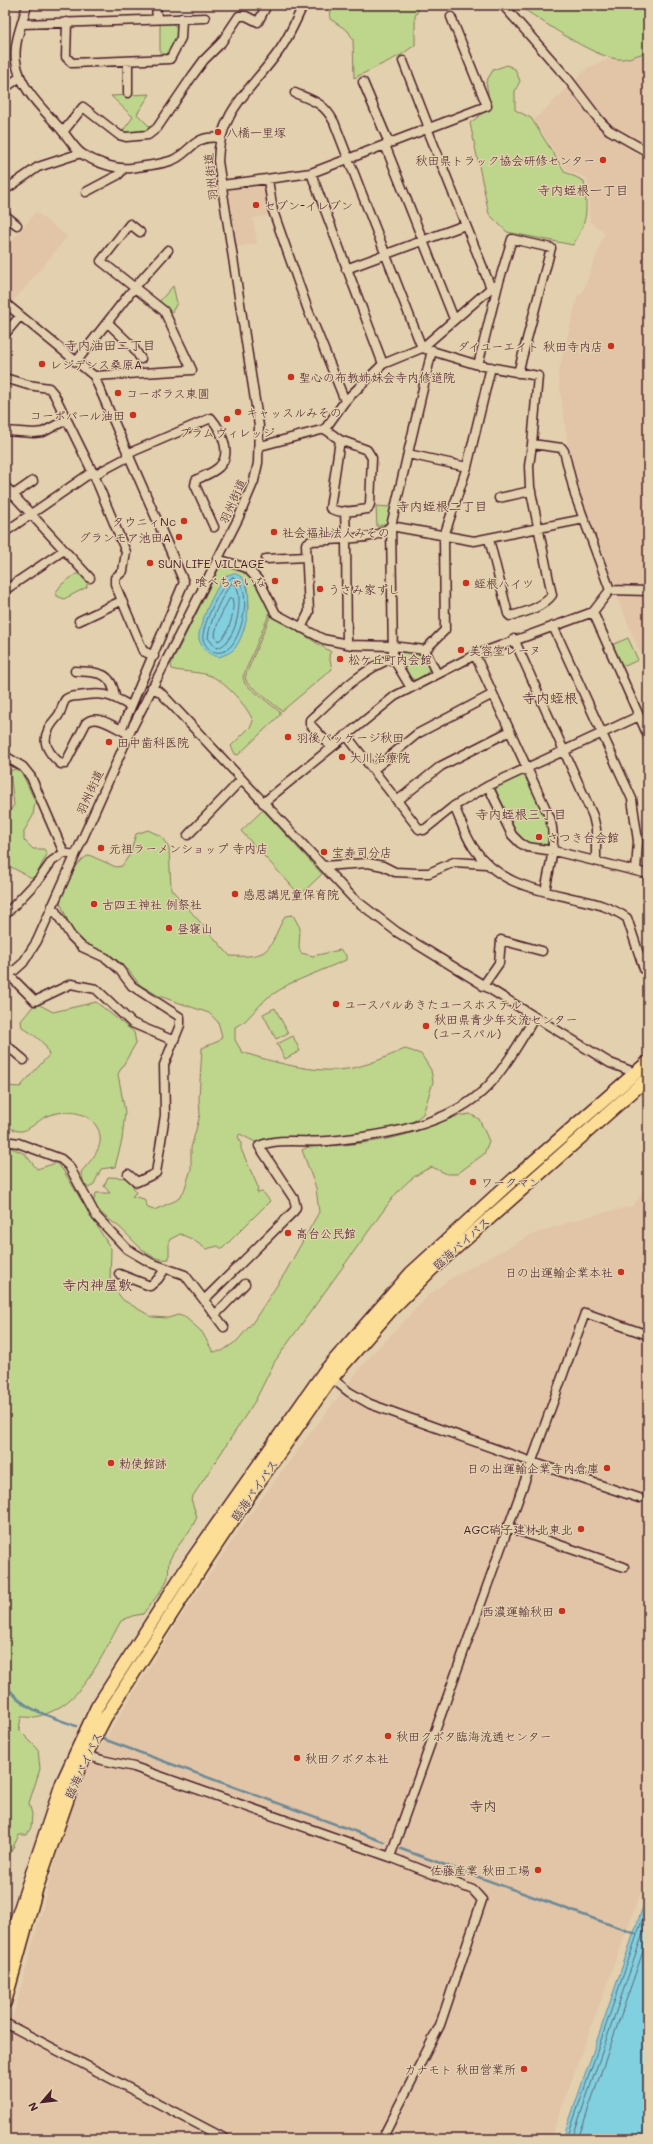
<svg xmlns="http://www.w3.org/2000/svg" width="653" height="2144" font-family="Mali,'Klee One',sans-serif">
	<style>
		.built { fill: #e2c4a7 }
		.green { fill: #bed58c; stroke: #847a5c; fill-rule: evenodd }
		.water { fill: #81d0df; stroke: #6b8997 }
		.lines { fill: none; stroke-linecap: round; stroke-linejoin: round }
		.shore { stroke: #606673; stroke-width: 1 }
		.stream { stroke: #6b8997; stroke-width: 2.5 }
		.minor-casing { stroke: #4a1f2b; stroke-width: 11 }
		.highway-casing { stroke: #4a1f2b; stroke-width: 15 }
		.minor { stroke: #e3d0ae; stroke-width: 8 }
		.highway { stroke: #fcde96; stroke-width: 12 }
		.poi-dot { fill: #c8321e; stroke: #e3d0ae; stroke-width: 1.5 }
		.labels { text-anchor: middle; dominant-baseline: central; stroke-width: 3; stroke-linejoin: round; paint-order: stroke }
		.poi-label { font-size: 12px; fill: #4a1f2b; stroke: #e3d0ae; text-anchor: start }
		.street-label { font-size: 12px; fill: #4a1f2b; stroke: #e3d0ae }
		.neighbourhood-label { font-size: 13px; fill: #4a1f2b; stroke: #e3d0ae }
		.quarter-label { font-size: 14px; fill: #4a1f2b; stroke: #e3d0ae }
	</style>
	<rect width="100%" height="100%" fill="#e3d0ae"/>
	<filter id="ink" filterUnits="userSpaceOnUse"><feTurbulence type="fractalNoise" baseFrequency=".025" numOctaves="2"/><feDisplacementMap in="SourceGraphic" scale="8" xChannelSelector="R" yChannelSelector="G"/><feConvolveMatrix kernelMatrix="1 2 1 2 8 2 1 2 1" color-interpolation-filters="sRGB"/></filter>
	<g filter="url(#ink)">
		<path class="built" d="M648 43V672L585 519 567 440 558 374 578 295 582 294 605 232 590 222 587 178 567 170 534 120 589 67Z
			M266 183 271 215 253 218 257 243 237 247 229 189Z
			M36 212 67 237 11 304 5 299V249Z
			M648 1184V1872L550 2139H5V2047L65 1825 87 1769 177 1623 249 1516 303 1443 366 1361 429 1295 453 1277 531 1235 586 1217 633 1206Z"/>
		<path class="green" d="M329 5H421L415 16V45L401 55 354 78 353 39 348 31 330 19Z
			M517 5H648V52C639 54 627 60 618 59 590 56 542 20 517 5Z
			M171 22 177 28 176 44 168 55H160V23Z
			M507 65 515 69 520 81 515 91V110L531 118 565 172 584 181C587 211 589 218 573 245L507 232 489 214 470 123C489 109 491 105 486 82L493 70Z
			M150 94 137 114 152 129 131 133 122 132 133 117 111 96Z
			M173 286 177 303 172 312 159 302Z
			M376 506 391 507 388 522 377 527Z
			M223 566C247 567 258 587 268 607L270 612 243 677 245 684 280 712V715L238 755 235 754 231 746 251 726 253 721C248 707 225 682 211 676 201 672 186 672 175 670L172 669 171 664 218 570ZM221 582 248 587 249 609 201 628Z
			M79 572 87 579V587L64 599 57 596 56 592 62 584Z
			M271 614 331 652 329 655 332 669 282 711 247 683 245 677Z
			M628 638 638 660 625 666 624 664 621 665 612 645Z
			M409 650 422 654 430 668 426 674 416 680 411 678 399 656 400 651Z
			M15 769 22 773 35 801 33 816 24 831V840L33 849H44L47 854 37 874 32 878 5 864V818L14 805 10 771Z
			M520 774 525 777C532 791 558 831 546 845L530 843 518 836 496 790 497 785Z
			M263 810 322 874 300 895 241 831Z
			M148 830 161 836 169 848 171 889 230 956C274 958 267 949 285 916L293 915 300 928 299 948 301 953 313 956 340 950 346 955V960L289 984 267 998 245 1021 235 1027V1040L242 1052C272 1062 315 1074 347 1069 367 1066 386 1057 405 1049L421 1054 431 1070 433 1082 423 1114 406 1127 368 1135 271 1140 255 1142 240 1134 238 1136 241 1143V1149L258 1187 257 1193 263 1192 270 1201 222 1249 218 1246 206 1249 192 1239 180 1234 169 1240V1259C148 1263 133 1238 118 1226 107 1218 101 1214 93 1203L96 1193H110L104 1186 108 1177 129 1178 136 1193 132 1196 144 1199 148 1208 154 1210 177 1200 184 1191 191 1169V1148L200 1115 199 1098 202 1048 219 1041 222 1036 218 1022 209 1013 159 996 140 985 125 966 111 956 83 943 72 931 60 902C67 886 73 863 89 855L116 867 122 866 130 854 136 834Z
			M96 1002 134 1032 136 1043 118 1074 125 1112 122 1140 115 1167 101 1169 94 1184 89 1188 84 1184 81 1172C92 1159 107 1145 97 1127 87 1110 62 1109 45 1117 38 1121 29 1130 22 1131 15 1132 10 1127 5 1124V1086L20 1087 49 1055C46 1041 33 1035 22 1027L21 1021 34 1005 38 1004 53 1012Z
			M275 1008 288 1033 276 1039 263 1014Z
			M293 1036 300 1051 285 1059 277 1044Z
			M470 1114 479 1119 489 1141 484 1154 457 1174H447L432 1167C413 1175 403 1185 391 1200L275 1361 255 1401 191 1499 197 1517C190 1534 178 1543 170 1559 167 1565 170 1573 167 1580 162 1592 150 1604 143 1614L132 1616 121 1621C101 1656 83 1705 39 1716 34 1718 27 1717 21 1717L19 1730 38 1749 40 1769 29 1803 32 1814 31 1827 27 1835H19L5 1864V1145L25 1154 37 1169 56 1163 63 1170 111 1249 110 1283 123 1300 152 1317 168 1318 178 1315 185 1317 202 1332 213 1352 222 1351 237 1341 253 1322 285 1273 319 1212 316 1188 302 1150 308 1147C341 1146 376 1143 408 1134 431 1127 446 1117 470 1114Z"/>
		<path class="water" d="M234 573C237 575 242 576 244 580 254 596 246 633 235 648 231 653 224 655 219 657 209 655 202 649 199 639 197 628 218 580 228 575 230 574 232 574 234 573Z
			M648 1891V2139H563L648 1892Z"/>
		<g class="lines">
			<path class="shore" d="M233 577C254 586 243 632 231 646 221 657 207 653 203 639 201 628 222 580 233 577Z
				M232 583 236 585C244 599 236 646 216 648L208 638C209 623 222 594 232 583Z
				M232 598C236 609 229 637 218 641L215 636C216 623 223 611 229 599Z
				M567 2139 648 1903
				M572 2139 648 1919
				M578 2139 648 1937"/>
			<path class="stream" d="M5 1684C25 1712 46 1714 76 1726
				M103 1739 384 1842
				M401 1849 636 1934"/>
			<g class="minor-casing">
				<path id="minor" d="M27 5C23 22 13 43 16 61 20 91 46 111 64 133 69 139 75 149 82 154 95 162 116 170 131 168 143 166 158 165 170 161 190 155 192 134 220 138
					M156 5 157 19
					M503 5 568 79 600 121 609 130 648 152
					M67 22 66 57 72 63 170 59 181 38 182 18
					M22 24 205 18
					M403 61 429 128
					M363 82 389 143
					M5 88 20 77
					M128 93V61
					M295 93C314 101 324 103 334 122L422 348
					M427 128 491 288
					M63 132 83 107 119 135 126 137 148 135 157 128 193 75 204 60 221 43 239 16H246L258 22 267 5
					M385 145 454 319
					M311 173 383 364
					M268 180 273 211 308 310 345 401
					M222 185 311 173 487 106 451 17
					M5 190 38 167 81 153
					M86 192 118 175 121 172V168
					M5 215 17 225
					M346 269 465 225
					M5 303 94 376 184 582 121 730
					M107 322 133 347 141 359
					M5 334 20 316
					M422 348 478 365 538 376 532 444 562 448 564 451 575 495 610 590
					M76 362 134 288 168 250
					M478 365 498 285 512 239 551 248 518 373
					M94 376 192 370 164 311 101 261 130 224 140 232
					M5 378 28 385 49 388 54 394 94 475 126 552 123 571 115 578V584L143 651 154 656
					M325 429 340 440 330 508C339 515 357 510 368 509L370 504 372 458 367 450 340 440
					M5 431 34 433 43 432 66 420
					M260 446 325 429 345 401 383 364 422 348 491 288 498 285
					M127 454 211 418C221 430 233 454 219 467 213 473 203 476 196 480L195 485 214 527
					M408 454 467 467
					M94 475 128 457
					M5 486 90 578
					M13 495 33 481
					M499 498 531 491
					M345 511 346 539C363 537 378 538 391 526
					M391 526 474 541 584 519
					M5 532 92 472
					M489 539 508 614 510 616C524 613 543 607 552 595L530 487 529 466 532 444
					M217 559 247 568 260 582 276 614 323 639 352 645 392 646 425 650
					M266 559 306 557
					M5 590 64 550
					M610 590 648 591
					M593 612 648 736
					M79 621 121 601
					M553 626 632 799 638 841 636 871
					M301 628 309 612 306 544 311 541 346 539 347 644
					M514 639 593 816 596 829V861
					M425 650 445 630 444 536 467 467 491 367
					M425 650 437 674
					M475 655 550 818C557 843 550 866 545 891
					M393 658 391 526 432 350
					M75 671C97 672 112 671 115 697
					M152 687 161 693 353 898 397 932 610 1063 636 1073
					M125 732C114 727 96 713 86 723L65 764H61C41 747 41 735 58 716 62 711 62 703 66 699 69 697 75 696 78 696 102 692 110 694 130 706
					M346 735 419 829 424 830 454 806 488 786 639 716
					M331 747 310 724V720C336 696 360 670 393 658L411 688
					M5 756 23 767 31 777 64 853
					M373 770 417 734 493 694
					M488 786 512 835 520 843 527 847 554 851 648 874
					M397 801 441 766 510 731
					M263 803 395 696 475 655 593 612 610 590
					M454 806C460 819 465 835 473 847 499 885 535 889 576 899 595 903 611 907 627 918L644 969 648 972
					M188 835 241 780
					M323 866 368 863 383 866 395 872 417 873H429L454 862 486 864
					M52 906 71 936 82 947 106 958 119 969 132 986 180 1017V1025L164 1065 165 1115 156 1173 137 1182 128 1174
					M5 915 40 878 52 861 64 853 69 854
					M10 976 35 1001 71 984 96 989 132 1023 172 1040
					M5 979 23 963 37 941 131 730 238 519 254 481 258 463 259 426 218 161C219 111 252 89 279 51 289 37 296 21 303 5
					M483 986 499 963 501 940 542 951
					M5 1044 24 1060
					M5 1141 18 1143 61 1159 69 1166 96 1216 127 1249 151 1263 185 1275 204 1300 294 1211 296 1207 294 1199 259 1146C279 1137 306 1143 328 1141 381 1136 451 1126 489 1085 507 1065 521 1040 535 1017
					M119 1274 150 1286 158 1279 165 1269
					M204 1300 224 1327
					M215 1315 245 1284
					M329 1376 349 1392 370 1404 532 1462 639 1498
					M507 1527 624 1567
					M82 1754 102 1760 134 1767 390 1857 473 1890 482 1900 440 2025 382 2139
					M390 1857 585 1313 648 1335
					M5 2023 226 2139"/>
			</g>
			<g class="highway-casing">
				<path id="highway" d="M5 1964 15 1924 62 1783 97 1707 191 1561 324 1372 411 1273 516 1177 648 1062
					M5 2002 37 1887 76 1775 86 1755 105 1718 203 1565 249 1496 331 1379 391 1310 431 1270 648 1078"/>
			</g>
			<use href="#minor" class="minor"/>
			<use href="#highway" class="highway"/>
		</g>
	</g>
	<g class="poi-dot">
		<circle cx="218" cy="132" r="4"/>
		<circle cx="603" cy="160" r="4"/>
		<circle cx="256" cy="205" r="4"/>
		<circle cx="611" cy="346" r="4"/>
		<circle cx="42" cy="364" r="4"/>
		<circle cx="291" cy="377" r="4"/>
		<circle cx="118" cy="393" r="4"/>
		<circle cx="238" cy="412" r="4"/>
		<circle cx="133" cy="415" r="4"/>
		<circle cx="227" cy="419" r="4"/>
		<circle cx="184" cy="521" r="4"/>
		<circle cx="274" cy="532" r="4"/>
		<circle cx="179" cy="537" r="4"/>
		<circle cx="150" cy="563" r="4"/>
		<circle cx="275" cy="581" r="4"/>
		<circle cx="466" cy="583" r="4"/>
		<circle cx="320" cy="589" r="4"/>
		<circle cx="461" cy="650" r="4"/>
		<circle cx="340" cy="659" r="4"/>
		<circle cx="288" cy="737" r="4"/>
		<circle cx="109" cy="742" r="4"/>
		<circle cx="342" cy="757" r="4"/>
		<circle cx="539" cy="837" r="4"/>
		<circle cx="101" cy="848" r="4"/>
		<circle cx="324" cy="852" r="4"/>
		<circle cx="235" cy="894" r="4"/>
		<circle cx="94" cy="904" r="4"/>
		<circle cx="169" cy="928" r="4"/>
		<circle cx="336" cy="1004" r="4"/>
		<circle cx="426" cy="1026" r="4"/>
		<circle cx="473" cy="1182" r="4"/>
		<circle cx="288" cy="1233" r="4"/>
		<circle cx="621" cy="1272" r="4"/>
		<circle cx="111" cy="1463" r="4"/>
		<circle cx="607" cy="1468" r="4"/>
		<circle cx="581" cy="1529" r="4"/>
		<circle cx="562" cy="1611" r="4"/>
		<circle cx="388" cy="1736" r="4"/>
		<circle cx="297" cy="1758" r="4"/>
		<circle cx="538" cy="1870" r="4"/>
		<circle cx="524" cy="2069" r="4"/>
	</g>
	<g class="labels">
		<g class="poi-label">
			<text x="226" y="132">八橋一里塚</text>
			<text x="595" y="160" text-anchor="end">秋田県トラック協会研修センター</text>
			<text x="264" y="205">セブン-イレブン</text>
			<text x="603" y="346" text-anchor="end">ダイユーエイト 秋田寺内店</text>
			<text x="50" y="364">レジデンス桑原A</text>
			<text x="299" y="377">聖心の布教姉妹会寺内修道院</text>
			<text x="126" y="393">コーポラス東圓</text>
			<text x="246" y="412">キャッスルみその</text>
			<text x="125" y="415" text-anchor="end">コーポパール油田</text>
			<text x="227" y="432" text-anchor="middle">プラムヴィレッジ</text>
			<text x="176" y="521" text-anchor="end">タウニィNc</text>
			<text x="282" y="532">社会福祉法人みその</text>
			<text x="171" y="537" text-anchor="end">グランモア池田A</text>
			<text x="158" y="563">SUN LIFE VILLAGE</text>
			<text x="267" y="581" text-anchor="end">喰べちゃいな</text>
			<text x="474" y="583">蛭根ハイツ</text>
			<text x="328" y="589">うさみ家ずし</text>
			<text x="469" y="650">美容室レーヌ</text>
			<text x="348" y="659">松ケ丘町内会館</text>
			<text x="296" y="737">羽後パッケージ秋田</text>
			<text x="117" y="742">田中歯科医院</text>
			<text x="350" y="757">大川治療院</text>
			<text x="547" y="837">さつき台会館</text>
			<text x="109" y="848">元祖ラーメンショップ 寺内店</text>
			<text x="332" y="852">宝寿司分店</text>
			<text x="243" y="894">感恩講児童保育院</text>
			<text x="102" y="904">古四王神社 例祭社</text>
			<text x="177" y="928">昼寝山</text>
			<text x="344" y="1004">ユースパルあきたユースホステル</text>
			<text x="434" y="1019">秋田県青少年交流センター<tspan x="434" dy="14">(ユースパル)</tspan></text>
			<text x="481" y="1182">ワークマン</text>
			<text x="296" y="1233">高台公民館</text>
			<text x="613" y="1272" text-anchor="end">日の出運輸企業本社</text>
			<text x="119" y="1463">勅使館跡</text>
			<text x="599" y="1468" text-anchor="end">日の出運輸企業寺内倉庫</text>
			<text x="573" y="1529" text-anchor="end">AGC硝子建材北東北</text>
			<text x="554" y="1611" text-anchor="end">西濃運輸秋田</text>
			<text x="396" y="1736">秋田クボタ臨海流通センター</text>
			<text x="305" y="1758">秋田クボタ本社</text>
			<text x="530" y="1870" text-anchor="end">佐藤産業 秋田工場</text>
			<text x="516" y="2069" text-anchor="end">カナモト 秋田営業所</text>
		</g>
		<g class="street-label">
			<text transform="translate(210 177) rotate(-96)">羽州街道</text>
			<text transform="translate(232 501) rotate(-66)">羽州街道</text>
			<text transform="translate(89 792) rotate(-65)">羽州街道</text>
			<text transform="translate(461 1243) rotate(-42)">臨海バイパス</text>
			<text transform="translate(254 1490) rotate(-55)">臨海バイパス</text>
			<text transform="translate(83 1765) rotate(-65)">臨海バイパス</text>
		</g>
		<g class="neighbourhood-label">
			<text x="583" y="189">寺内蛭根一丁目</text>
			<text x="110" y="344">寺内油田二丁目</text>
			<text x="442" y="505">寺内蛭根二丁目</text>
			<text x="521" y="813">寺内蛭根三丁目</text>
		</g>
		<g class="quarter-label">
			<text x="550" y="697">寺内蛭根</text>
			<text x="97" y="1284">寺内神屋敷</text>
			<text x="483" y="1805">寺内</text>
		</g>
	</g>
	<rect width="653" height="2144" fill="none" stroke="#e3d0ae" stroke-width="20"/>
	<rect x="10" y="10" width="633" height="2124" fill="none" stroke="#4a1f2b" stroke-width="1.5" filter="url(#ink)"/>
	<g transform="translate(42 2102) rotate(242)" stroke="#e3d0ae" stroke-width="3" paint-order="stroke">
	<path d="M0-3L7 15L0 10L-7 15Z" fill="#4a1f2b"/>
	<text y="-6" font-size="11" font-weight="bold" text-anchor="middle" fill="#4a1f2b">N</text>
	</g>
</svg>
